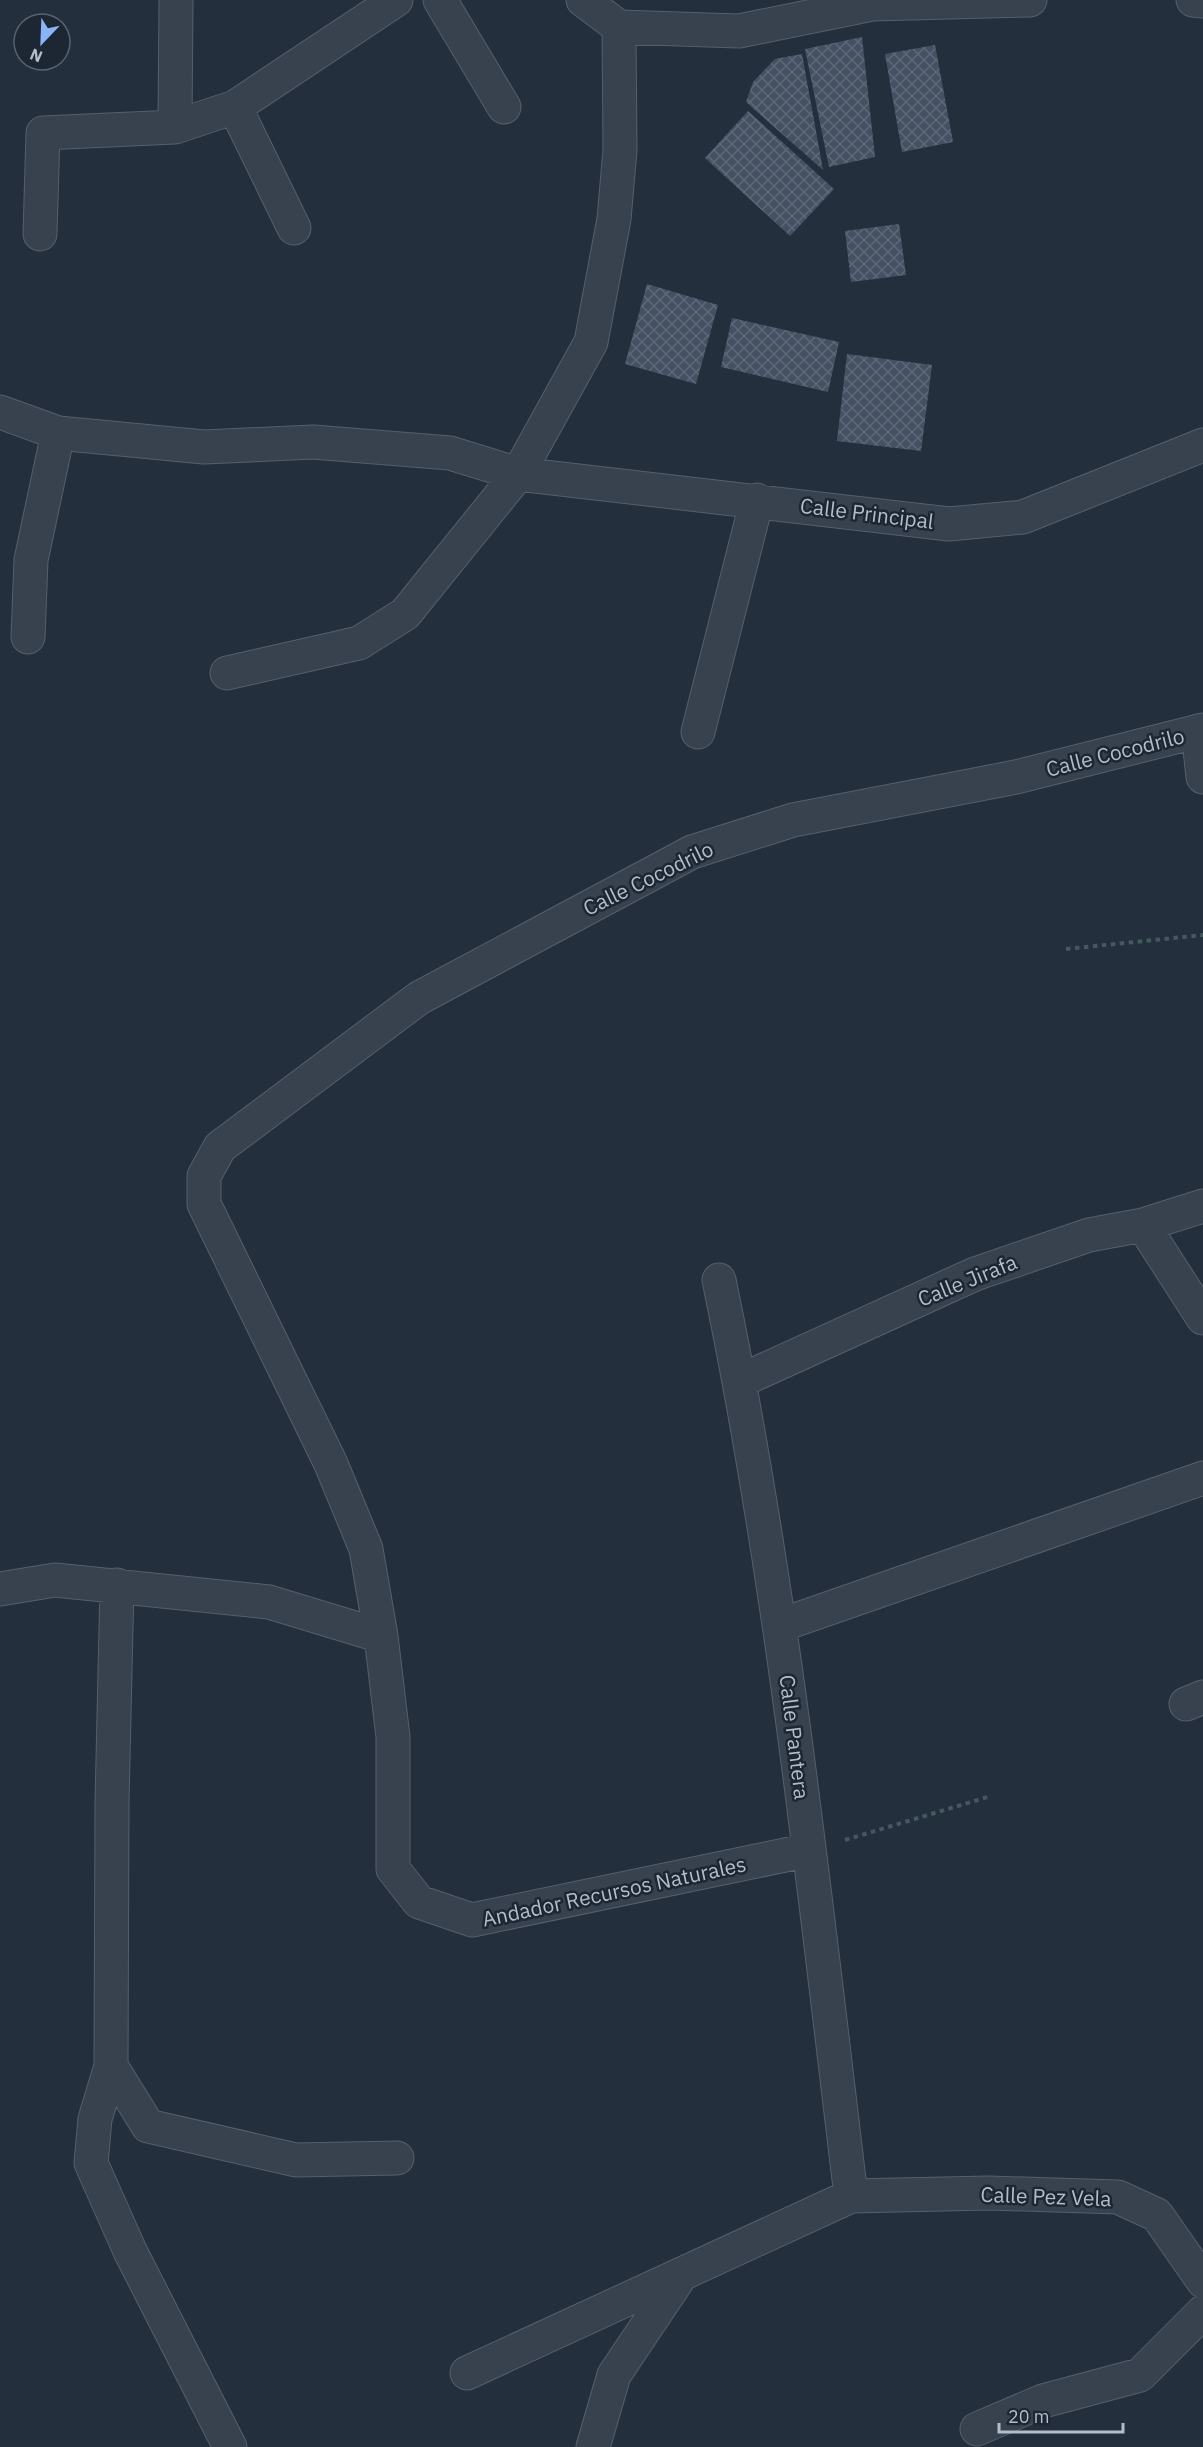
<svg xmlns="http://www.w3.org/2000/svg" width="1203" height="2447" font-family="'IBM Plex Sans',sans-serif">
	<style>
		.building { fill: url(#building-cross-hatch) }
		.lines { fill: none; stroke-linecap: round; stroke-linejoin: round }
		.street-casing { stroke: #565f6c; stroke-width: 35 }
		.path { stroke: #44595c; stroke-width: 4; stroke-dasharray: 4.5 4.5; stroke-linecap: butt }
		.street { stroke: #38414e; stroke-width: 33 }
		.labels { text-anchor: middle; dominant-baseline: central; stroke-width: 5; stroke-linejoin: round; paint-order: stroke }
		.street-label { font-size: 21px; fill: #b4bcc9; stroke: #1d2633 }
	</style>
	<defs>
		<pattern id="building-cross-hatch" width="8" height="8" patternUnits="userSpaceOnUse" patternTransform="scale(1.5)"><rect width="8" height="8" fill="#455162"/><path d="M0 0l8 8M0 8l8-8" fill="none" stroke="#5d6877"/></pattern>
	</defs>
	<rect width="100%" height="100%" fill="#242f3e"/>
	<path class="building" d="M862 37 875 157 829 167 805 49Z
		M935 45 953 142 902 152 885 54Z
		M802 54 823 170 746 102 753 82 775 59Z
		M748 111 834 189 790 236 705 158Z
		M899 224 906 275 851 282 845 231Z
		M647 284 718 305 696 384 625 364Z
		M732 318 839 342 828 392 721 367Z
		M847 354 932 365 921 451 837 441Z"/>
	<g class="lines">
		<g class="street-casing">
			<path id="street" d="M440 0 504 107
				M1193 0 1203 1
				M619 27 739 31 872 4 1030 0
				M235 107 294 228
				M175 127 176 0
				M40 234 43 133 175 127 235 107 396 0
				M0 412 58 433 204 447 313 442 450 453 518 474 949 524 1023 517 1203 445
				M28 637 31 560 58 433
				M227 673 359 643 405 614 518 474 591 342 614 219 620 150 619 27 583 0
				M1198 731 1203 777
				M698 732 757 500
				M1143 1225 1203 1318
				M719 1280C782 1583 814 1890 851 2196
				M740 1381 975 1274 1089 1235 1143 1225 1203 1206
				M117 1585 112 1803 111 2066 148 2126 296 2160 397 2158
				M0 1589 55 1580 269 1602 381 1636
				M781 1625 1203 1478
				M1186 1704 1203 1697
				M809 1850 472 1920 419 1902 393 1869V1737L381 1636 366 1549 331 1464 204 1204V1176L220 1147 419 998 692 852 793 820 1016 777 1203 730
				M111 2066 95 2119 91 2163 130 2251 230 2447
				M467 2373 851 2196 989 2193 1118 2197 1157 2215 1203 2281
				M977 2429 1043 2401 1140 2375 1203 2312
				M593 2447 614 2375 681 2275"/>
		</g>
		<path class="path" d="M1066 949 1203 935
			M845 1840 991 1796"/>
		<use href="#street" class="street"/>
	</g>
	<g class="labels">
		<g class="street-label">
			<text transform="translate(867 513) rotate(7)">Calle Principal</text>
			<text transform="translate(1115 752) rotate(-14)">Calle Cocodrilo</text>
			<text transform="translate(648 878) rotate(-26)">Calle Cocodrilo</text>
			<text transform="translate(967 1280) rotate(-22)">Calle Jirafa</text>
			<text transform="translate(795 1737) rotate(83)">Calle Pantera</text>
			<text transform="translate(614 1891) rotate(-12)">Andador Recursos Naturales</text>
			<text transform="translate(1046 2196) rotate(2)">Calle Pez Vela</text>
		</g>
	</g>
	<g transform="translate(42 42) rotate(203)"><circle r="28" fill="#1d2633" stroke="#59626f" stroke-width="1.5"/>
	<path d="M0-4.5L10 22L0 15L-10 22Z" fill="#8ab4f8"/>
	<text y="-9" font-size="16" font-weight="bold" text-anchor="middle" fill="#b4bcc9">N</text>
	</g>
	<path d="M999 2423v9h124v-9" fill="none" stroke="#b4bcc9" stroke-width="3"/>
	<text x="1008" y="2423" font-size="18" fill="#b4bcc9" stroke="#1d2633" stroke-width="4.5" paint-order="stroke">20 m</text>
</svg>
